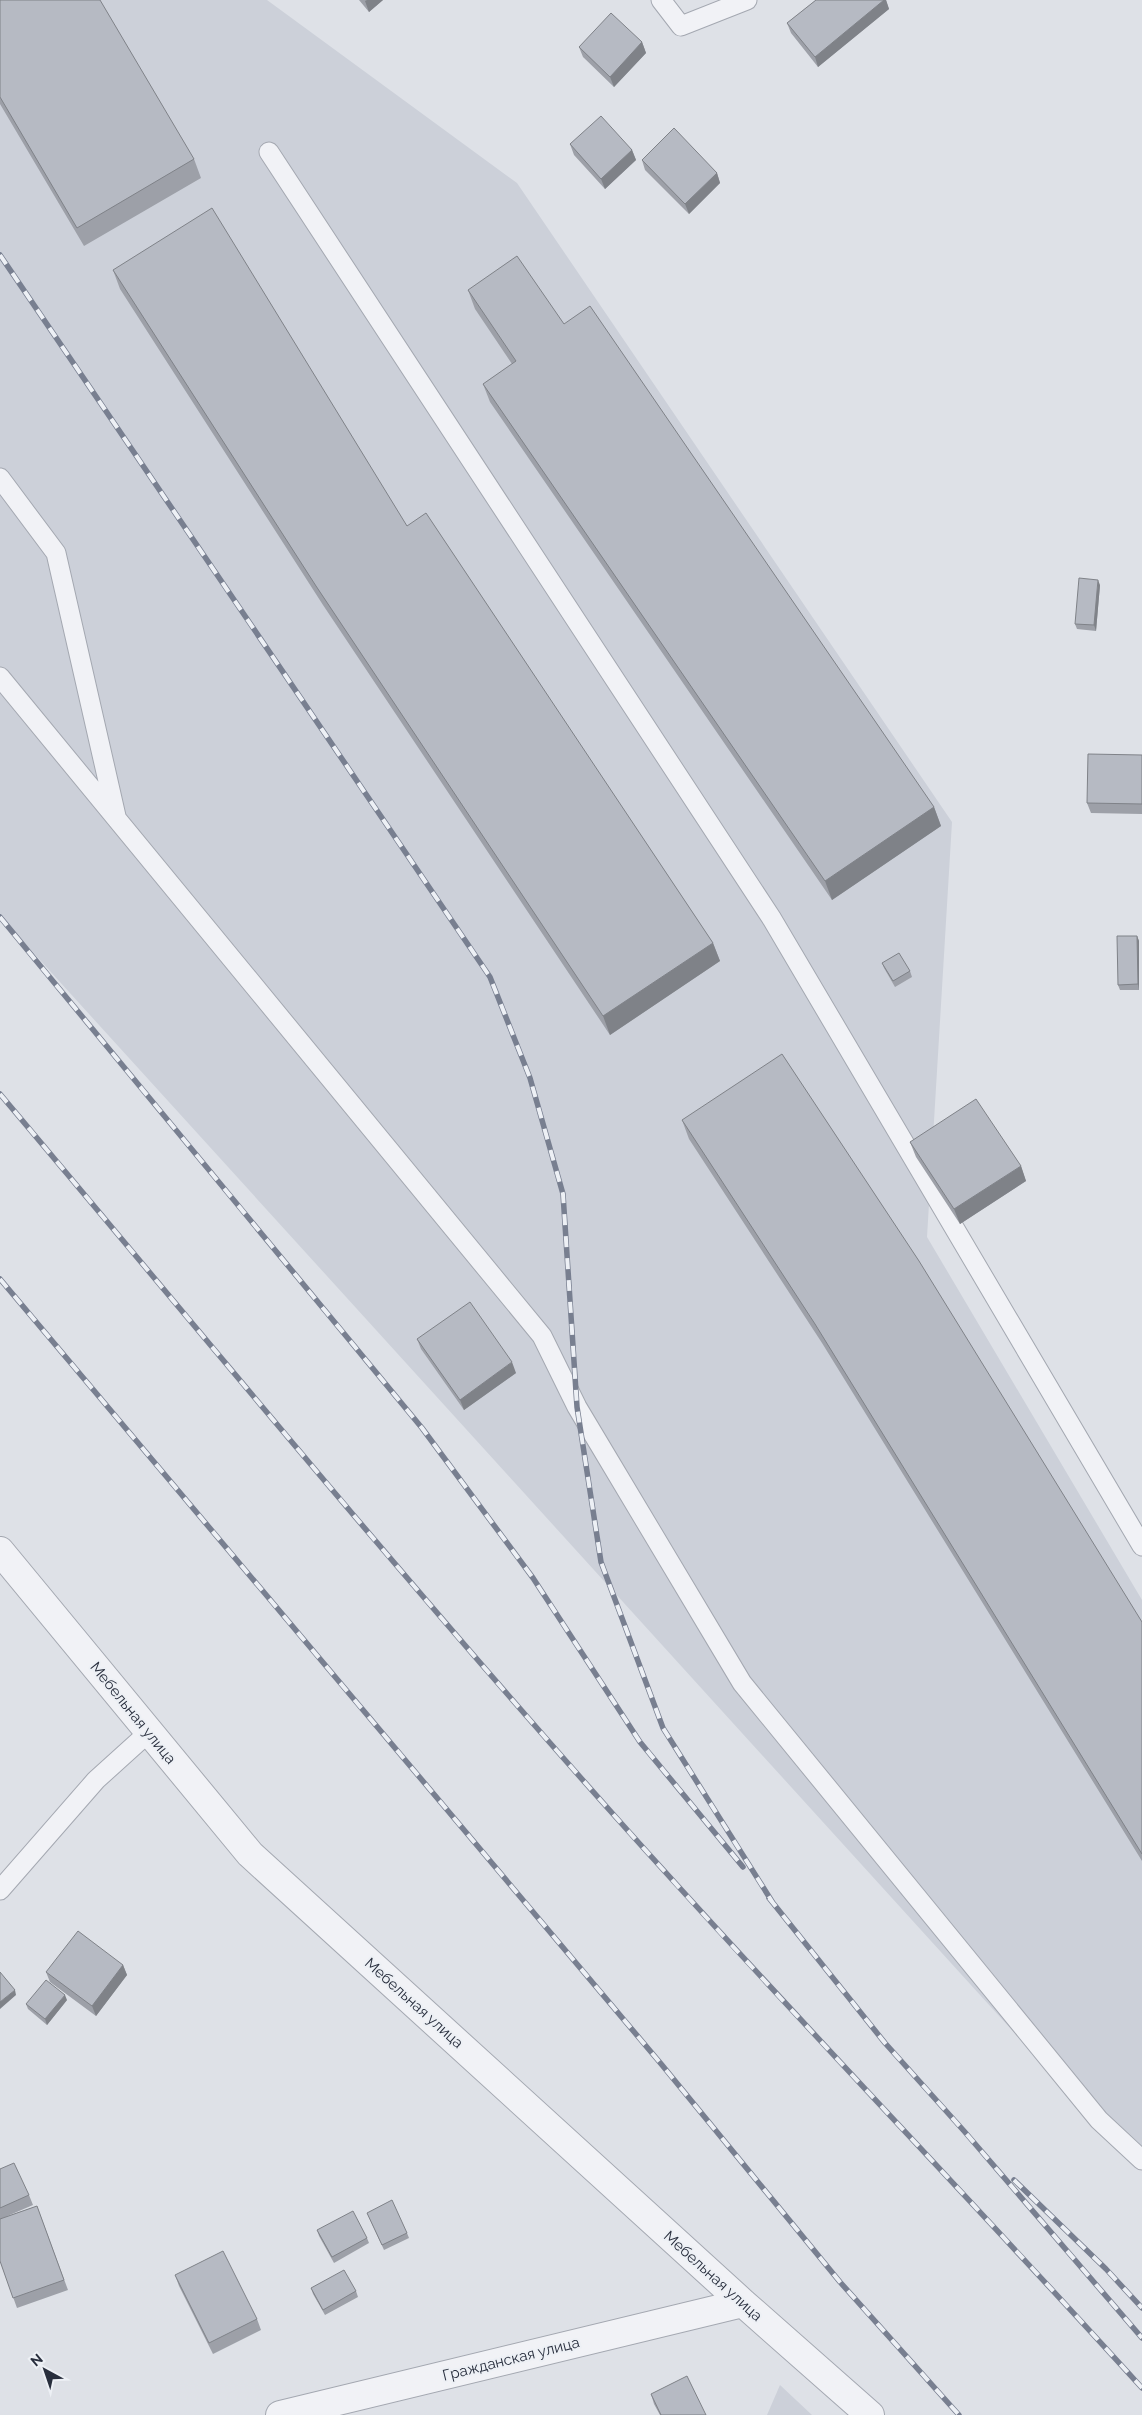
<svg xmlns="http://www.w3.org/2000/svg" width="1142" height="2415" font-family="Raleway,sans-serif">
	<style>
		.built { fill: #ccd0d9 }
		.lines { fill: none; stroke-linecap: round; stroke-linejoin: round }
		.lane-casing { stroke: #a4a8b1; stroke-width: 21 }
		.street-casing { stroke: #a4a8b1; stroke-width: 30 }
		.lane { stroke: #f1f2f6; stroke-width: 19 }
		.street { stroke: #f1f2f6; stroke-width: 28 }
		.rail-casing { stroke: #787f90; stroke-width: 5.5 }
		.rail { stroke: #edf0f5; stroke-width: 4; stroke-dasharray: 11; stroke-linecap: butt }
		.wall { fill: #9da0a8 }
		.shaded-wall { fill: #7f8288 }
		.building { fill: #b6bac3; stroke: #7f8288 }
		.labels { text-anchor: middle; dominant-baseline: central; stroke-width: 4; stroke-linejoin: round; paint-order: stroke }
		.street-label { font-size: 15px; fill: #282e3d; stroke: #edf0f5 }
	</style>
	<rect width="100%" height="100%" fill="#dee1e7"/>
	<path class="built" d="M0 0H267L517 183 952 822 927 1237 1142 1600V2147L1129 2159 0 916Z
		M780 2385 812 2415H767Z"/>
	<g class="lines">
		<g class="lane-casing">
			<path id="lane" d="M661 0 681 26 747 0
				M269 152 772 919 1142 1546
				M0 478 56 553 116 816
				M0 677 542 1336 577 1407 742 1683 1099 2120 1142 2160
				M0 1890 96 1780 148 1733"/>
		</g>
		<g class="street-casing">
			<path id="street" d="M0 1551 250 1854 743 2303 870 2415
				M280 2415 743 2303"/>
		</g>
		<use href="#lane" class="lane"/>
		<use href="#street" class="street"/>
		<g class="rail-casing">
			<path id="rail" d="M0 255 490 977 530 1078 563 1194 577 1407 601 1562 663 1728 773 1903
				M0 917 422 1428 533 1578 640 1742 743 1867
				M0 1094C203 1335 403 1579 613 1814 786 2008 967 2195 1142 2388
				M0 1279 662 2065 840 2282 959 2415
				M769 1898 885 2043 964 2131 1142 2338
				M1014 2180 1106 2269 1142 2308"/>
		</g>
		<use href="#rail" class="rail"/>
	</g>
	<path class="wall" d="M0 0 194 159 201 178 84 246 0 104Z
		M359 0H383L369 12Z
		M816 0H886L889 9 818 67 791 33 787 23Z
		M642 42 646 53 614 87 583 57 579 47Z
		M570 144 632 150 636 160 605 189 574 155Z
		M642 160 717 173 720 183 689 214 645 170Z
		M113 270 407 526 713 943 720 961 610 1035 323 605 120 289Z
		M468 290 564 324 934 807 941 826 832 900 490 402 483 384 512 364 475 309Z
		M1100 585 1096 631 1077 629 1075 624Z
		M1142 755V814L1091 813 1087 803Z
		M1137 936 1139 941V990H1120L1118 985Z
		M882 963 910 971 912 977 895 987 884 968Z
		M682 1120 1142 1622V1861L822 1343 689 1139Z
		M910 1142 1021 1166 1026 1181 960 1224 916 1157Z
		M417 1339 516 1373 464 1410 421 1349Z
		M123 1965 127 1975 96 2016 50 1982 46 1972Z
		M67 2000 47 2025 28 2009 26 2004Z
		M0 2169 29 2195 33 2205 5 2217 37 2206 68 2290 17 2308 0 2261Z
		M367 2213 407 2233 409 2238 384 2250Z
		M317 2230 367 2238 369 2243 334 2263 319 2236Z
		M175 2275 257 2319 261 2330 213 2354 179 2286Z
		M311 2288 356 2291 358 2297 325 2315 313 2294Z
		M651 2394 706 2415H660L654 2404Z"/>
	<path class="shaded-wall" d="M367 0H383L369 12 365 1Z
		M884 0H886L889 9 818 67 815 57Z
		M642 42 646 53 614 87 610 77Z
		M632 150 636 160 605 189 601 179Z
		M717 173 720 183 689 214 685 204Z
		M1098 580 1100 585 1096 631 1094 625Z
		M934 807 941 826 832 900 825 881Z
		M1137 936 1139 941V990L1138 984Z
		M713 943 720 961 610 1035 603 1016Z
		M1021 1166 1026 1181 960 1224 954 1209Z
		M512 1362 516 1373 464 1410 460 1400Z
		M123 1965 127 1975 96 2016 92 2006Z
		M15 1990 16 1995 0 2009V2002Z
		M65 1995 67 2000 47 2025 45 2019Z"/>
	<path class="building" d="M0 0H100L194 159 77 228 0 97Z
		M816 0H884L815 57 787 23Z
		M611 13 642 42 610 77 579 47Z
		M601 116 632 150 601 179 570 144Z
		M674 128 717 173 685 204 642 160Z
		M212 208 407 526 426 513 713 943 603 1016 316 586 113 270Z
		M517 256 564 324 590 306 934 807 825 881 483 384 516 361 468 290Z
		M1079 578 1098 580 1094 625 1075 624Z
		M1088 754 1142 755V804L1087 803Z
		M1117 936H1137L1138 984 1118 985Z
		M899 953 910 971 893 981 882 963Z
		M782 1054 919 1261 1142 1622V1854L815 1324 682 1120Z
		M976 1099 1021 1166 954 1209 910 1142Z
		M470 1302 512 1362 460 1400 417 1339Z
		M78 1931 123 1965 92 2006 46 1972Z
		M0 1972 15 1990 0 2002Z
		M46 1980 65 1995 45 2019 26 2004Z
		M14 2163 29 2195 0 2208V2169Z
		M392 2200 407 2233 382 2245 367 2213Z
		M37 2206 64 2280 13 2298 0 2261V2219Z
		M353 2211 367 2238 332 2257 317 2230Z
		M223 2251 257 2319 209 2343 175 2275Z
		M344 2270 356 2291 323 2310 311 2288Z
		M687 2376 706 2415H661L651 2394Z"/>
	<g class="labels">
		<g class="street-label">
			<text transform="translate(133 1713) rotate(51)">Мебельная улица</text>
			<text transform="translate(414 2003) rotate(42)">Мебельная улица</text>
			<text transform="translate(713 2276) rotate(42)">Мебельная улица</text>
			<text transform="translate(511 2359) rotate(-14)">Гражданская улица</text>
		</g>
	</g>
	<g transform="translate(45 2370) rotate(320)" stroke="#edf0f5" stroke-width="4" paint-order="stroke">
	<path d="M0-4L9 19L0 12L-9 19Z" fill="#282e3d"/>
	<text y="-8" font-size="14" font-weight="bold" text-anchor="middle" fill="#282e3d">N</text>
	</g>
</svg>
